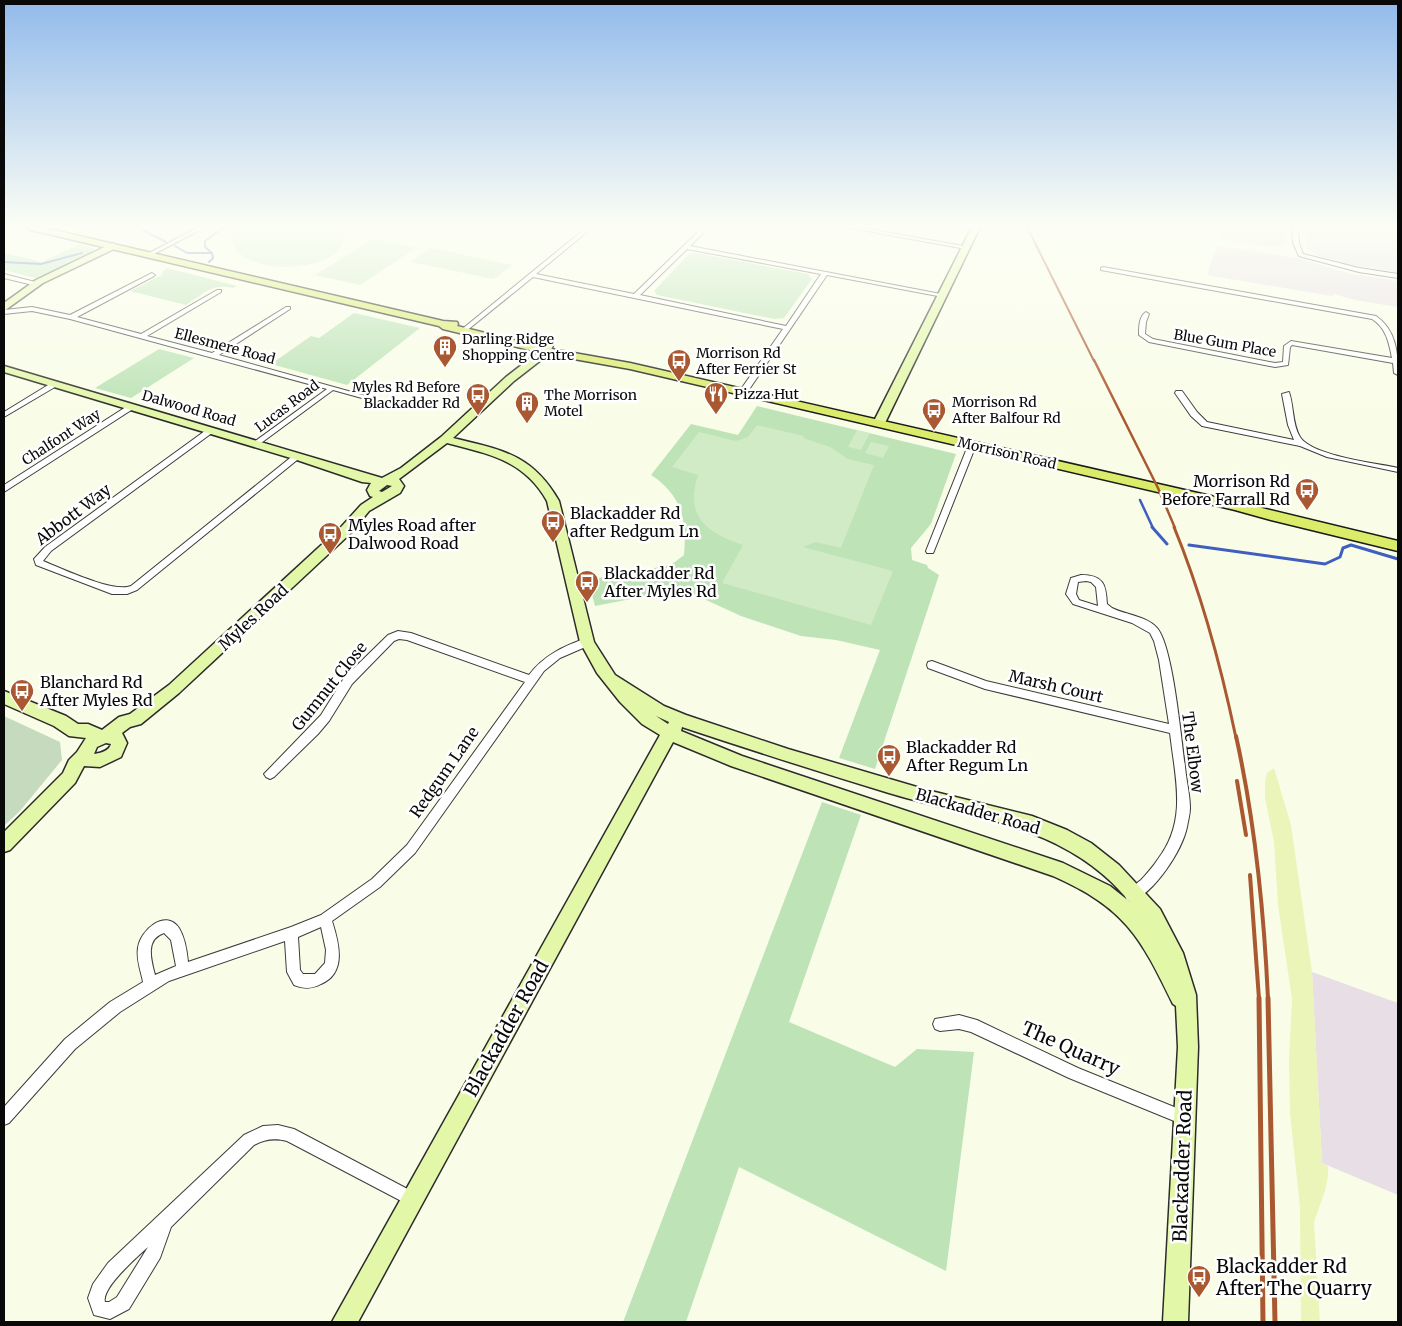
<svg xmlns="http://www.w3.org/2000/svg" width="1402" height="1326" font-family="Merriweather,serif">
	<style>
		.industrial { fill: #e8dee5 }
		.green { fill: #bde3b6 }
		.sand { fill: #ebf4b9 }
		.cemetery { fill: #c6dbbd }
		.pitch { fill: #d1ebc7 }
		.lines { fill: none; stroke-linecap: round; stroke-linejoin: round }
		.stream-far2 { stroke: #405ebf; stroke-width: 2 }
		.stream-far1 { stroke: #405ebf; stroke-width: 2.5 }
		.stream { stroke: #405ebf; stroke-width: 3 }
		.street-casing { stroke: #3c3c3c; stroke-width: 2 }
		.secondary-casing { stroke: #2b2b2b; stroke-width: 3 }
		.primary-casing { stroke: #1a1a1a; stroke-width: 3 }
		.street { fill: #fff; fill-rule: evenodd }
		.secondary { fill: #e3f7a9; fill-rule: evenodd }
		.primary { fill: #dbeb6a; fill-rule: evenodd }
		.rail-far4 { stroke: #aa5831; stroke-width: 2 }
		.rail-far3 { stroke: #aa5831; stroke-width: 2.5 }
		.rail-far2 { stroke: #aa5831; stroke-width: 3 }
		.rail-far1 { stroke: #aa5831; stroke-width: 4 }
		.rail { stroke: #aa5831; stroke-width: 5 }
		.labels { text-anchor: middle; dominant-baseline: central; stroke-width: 5; stroke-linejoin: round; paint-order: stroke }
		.far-poi-label { font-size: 14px; fill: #090909; stroke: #fff; text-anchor: start }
		.far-street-label { font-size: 14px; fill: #090909; stroke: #fff }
		.poi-label { font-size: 16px; fill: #090909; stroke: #fff; text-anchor: start }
		.street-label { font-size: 16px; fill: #090909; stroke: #fff }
		.near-street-label { font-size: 19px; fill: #090909; stroke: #fff }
		.near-poi-label { font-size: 19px; fill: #090909; stroke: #fff; text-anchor: start }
	</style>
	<rect width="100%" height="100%" fill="#f9fde8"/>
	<path class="industrial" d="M1218 227H1285L1286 244 1273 247 1219 239Z
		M1305 227H1398V272L1352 265 1317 256 1307 248Z
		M1217 246 1297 258 1351 274 1398 281V307L1355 300 1334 294 1332 296 1207 275Z
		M1312 972 1398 1003V1195L1322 1163Z"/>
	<path class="green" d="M79 244 96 249 87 256 43 277 35 278 4 270V253L42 262Z
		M696 253 808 274 812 279 784 318 774 319 657 295 654 291 689 254Z
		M167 268 237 286 233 288C211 283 204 294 186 305L130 291 162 275 163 271Z
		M354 313 420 328 347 385 271 364 311 336 319 338Z
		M159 349 194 358 131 398 95 388Z
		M757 406 956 454 931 524 911 548 912 560 927 565 928 568 939 575 875 769 839 758 880 650 836 640 801 636 741 616 693 594 662 593 595 606 588 580 671 565 684 555C687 521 682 495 651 475L691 424 738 435Z
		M822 802 861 815 789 1022 895 1067 917 1049 974 1052 946 1271 739 1167 686 1322H623Z"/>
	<path class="sand" d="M1274 768 1291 825 1312 972 1322 1163 1328 1166V1176L1325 1191 1314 1222 1320 1322H1301L1300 1207 1290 1113 1289 1059 1292 999 1278 905 1274 842 1265 798V782L1267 773Z"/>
	<path class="cemetery" d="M4 716 60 742 62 760 20 811 4 826Z"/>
	<path class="pitch" d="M236 227H340C363 270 249 281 233 245 230 238 231 232 236 227Z
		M390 227H427L412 236 384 231Z
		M373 239 416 248 360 285 315 275Z
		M430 248 512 265 494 279 410 262Z
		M757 425 804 436 803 438 830 447 848 459 874 465 841 548 816 542 803 547 893 571 871 625 722 583 743 545C707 533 684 516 698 475L672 467 699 432 736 441 748 437Z
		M857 430 870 433 861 450 848 447Z
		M871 442 889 446 883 458 865 453Z"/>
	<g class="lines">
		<path class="stream-far2" d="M137 227 166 242
			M175 246 187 253H212L213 258 209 262
			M212 253 205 247V241L224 227
			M4 262 41 264 82 253"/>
		<path class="stream-far1" d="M1140 500 1153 528"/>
		<path class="stream" d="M1152 527 1167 544
			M1189 545 1325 564 1340 557 1343 548 1351 545 1398 559"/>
		<g class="street-casing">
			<path id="street" d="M199 227H206L152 255 147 254Z
				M587 227H593L536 274 634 294 703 227H709L690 246 946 295 943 297 827 275 746 394H743L739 392 783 329 533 277 465 332H461V330ZM687 249 821 274 786 326 640 295Z
				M845 227H856L969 247 966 249Z
				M1292 227H1298L1299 243 1303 254 1359 268 1398 274V278L1359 272 1299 256 1293 243Z
				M1103 267 1376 316C1396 330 1398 352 1398 375L1394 373 1393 363 1292 345 1290 347 1288 365 1275 367 1149 342 1139 335C1139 327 1139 316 1146 312L1149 314 1146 322 1145 334 1153 339 1275 363 1283 362 1284 346 1291 341 1392 358C1389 342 1386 328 1372 319L1101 270V268Z
				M152 273 155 275 154 276 77 317 141 334 217 290H221V292L147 336 212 353 286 307H290V309L219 355 384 401 380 403 333 390 257 446H254V442L327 389 70 319 32 311 4 314V310L32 307 70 315Z
				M4 274 39 283 40 284 37 286 4 278Z
				M53 382 60 384 4 417V412Z
				M1176 391H1182L1197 412 1207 422 1294 440 1288 425 1282 394 1289 392C1294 406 1292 424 1300 437 1312 456 1376 463 1398 468V472L1327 457 1300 446 1202 426 1191 416 1175 393Z
				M129 405H135L136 407 4 492V485Z
				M209 428H212L216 430 51 551 43 561C63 569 113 593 131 586L295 454H298L302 456 137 590 127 594H112L36 565 34 559 45 547Z
				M969 443H972L976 445 934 551 933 553H927L926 551Z
				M1081 575C1104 575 1106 585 1107 604L1112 608C1126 615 1147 616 1157 628 1173 646 1181 739 1185 766 1186 780 1190 794 1190 808 1190 814 1188 821 1187 827 1182 851 1154 893 1131 902L1127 900 1125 896C1128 889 1135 885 1141 880 1147 873 1153 867 1158 859 1188 820 1175 778 1170 733L985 689 928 668 927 665 928 662 932 661 986 681 1169 724 1159 660 1154 641 1150 633 1132 623 1073 604 1066 594 1071 578ZM1086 581 1091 582 1096 587 1098 606 1079 600 1076 594 1078 582Z
				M398 631 411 633 529 675C544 655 564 646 587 638L592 642 590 645 560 658 544 671 415 853 380 887 332 921C339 943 347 973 321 984 312 989 304 989 294 985L287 972 285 941 169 981 120 1012 75 1049 9 1123 4 1125V1107L65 1039 110 1002 143 982C141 971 136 959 138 948 140 931 165 908 179 928 185 938 187 951 188 962L291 927 321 915 372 879 407 845 525 682 407 640 399 639 394 641 352 684 329 721 318 734 274 777 270 779 266 777 264 774 321 715 344 678 388 635ZM321 927 326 950 325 963 315 974H303L300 970 298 937ZM164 933 171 940 176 966 155 975C151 960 145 939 164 933Z
				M959 1015 977 1020 1078 1068 1189 1113 1191 1118 1189 1123 1184 1125 1069 1078 971 1032 959 1029 940 1031 935 1029 933 1024 935 1019Z
				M278 1125 294 1129 417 1194 420 1199 417 1204 412 1207 407 1204 287 1141C275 1138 265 1139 254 1145L171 1227 160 1258 129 1309 110 1319 94 1315 88 1298 93 1284 108 1263 244 1135 263 1126ZM148 1247 117 1297 109 1302H105C101 1288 137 1257 148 1247Z"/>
		</g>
		<g class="secondary-casing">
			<path id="secondary" d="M972 227H980L885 423 883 425H875L873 423Z
				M113 243 117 246 116 248 43 283 4 311V303L36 280Z
				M548 342 553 345 550 353 514 381 453 438C502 450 532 454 559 501L594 642 615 675 664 706 686 715 788 749 927 790 1032 816 1067 830 1091 843 1119 865 1160 909 1183 953 1196 995 1198 1047 1188 1322H1163L1178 1047 1176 1006 1173 1004C1140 936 1125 908 1053 876L731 766 673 742 358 1322H332L660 735 642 724 620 702 597 673 580 642 547 501C524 460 489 454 447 443L399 479 404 486 400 493 369 511 352 532 179 693 141 724 130 727 122 733 127 743 121 757 100 767 84 766 75 783 10 850 4 852V832L63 773 69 760 77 752 86 738 69 736 54 726 4 704V691L66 716 78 724H88L102 730 119 717 130 714 169 685 342 526 361 505 373 497 370 496 367 490 371 483 362 482 294 459 4 372V366L382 478 401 468 441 437 506 377 541 350 544 343ZM387 485 392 486 382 492 379 491ZM656 716 669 722 668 724ZM682 727C751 750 820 772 889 793 978 820 1067 825 1130 902L1110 886 1063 863 742 756 681 731ZM106 743 111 744C109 751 101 753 94 754L97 747Z"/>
		</g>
		<g class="primary-casing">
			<path id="primary" d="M27 227H41L443 321 457 322 458 324 457 326 546 348 630 363 1237 502 1398 541V551L1271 520 1235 510 630 369 546 354 443 329 439 326 31 230Z"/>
		</g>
		<use href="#street" class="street"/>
		<use href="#secondary" class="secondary"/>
		<use href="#primary" class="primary"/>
		<path class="rail-far4" d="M1027 227 1094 361"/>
		<path class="rail-far3" d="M1094 360 1158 488 1175 528"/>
		<path class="rail-far2" d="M1174 527C1202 595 1221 666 1236 738"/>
		<path class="rail-far1" d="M1236 736C1255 822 1264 911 1268 999
			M1237 781 1246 835
			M1250 875 1259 999"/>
		<path class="rail" d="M1259 998 1263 1322
			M1268 998 1275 1322"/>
	</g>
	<linearGradient id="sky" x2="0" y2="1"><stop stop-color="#92baeb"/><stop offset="0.55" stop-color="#fcfef5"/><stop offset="1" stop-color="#fcfef5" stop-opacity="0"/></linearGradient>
	<rect width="1402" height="412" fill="url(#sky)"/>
	<defs>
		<g id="building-pin" transform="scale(1.25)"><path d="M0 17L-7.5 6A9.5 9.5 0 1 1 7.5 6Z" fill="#aa5831" stroke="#fff"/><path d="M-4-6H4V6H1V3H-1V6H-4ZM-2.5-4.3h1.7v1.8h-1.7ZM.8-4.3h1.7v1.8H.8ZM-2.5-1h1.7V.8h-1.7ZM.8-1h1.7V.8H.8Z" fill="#fff"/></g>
		<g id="bus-pin" transform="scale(1.25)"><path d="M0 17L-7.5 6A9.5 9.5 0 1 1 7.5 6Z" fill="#aa5831" stroke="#fff"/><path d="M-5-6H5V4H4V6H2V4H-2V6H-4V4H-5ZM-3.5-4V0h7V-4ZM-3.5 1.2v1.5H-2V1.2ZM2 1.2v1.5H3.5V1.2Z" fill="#fff"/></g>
		<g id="restaurant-pin" transform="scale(1.25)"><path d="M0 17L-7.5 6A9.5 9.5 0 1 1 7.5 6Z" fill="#aa5831" stroke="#fff"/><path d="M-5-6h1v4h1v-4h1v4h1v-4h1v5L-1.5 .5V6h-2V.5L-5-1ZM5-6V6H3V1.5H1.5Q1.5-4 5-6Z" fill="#fff"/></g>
	</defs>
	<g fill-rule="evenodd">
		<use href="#building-pin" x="445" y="347"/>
		<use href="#bus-pin" x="679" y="361"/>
		<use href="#restaurant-pin" x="716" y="394"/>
		<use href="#bus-pin" x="478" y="395"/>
		<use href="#building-pin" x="527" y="403"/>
		<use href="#bus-pin" x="934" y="410"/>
		<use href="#bus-pin" x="1307" y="490"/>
		<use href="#bus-pin" x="553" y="522"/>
		<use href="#bus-pin" x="330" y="534"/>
		<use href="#bus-pin" x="587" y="582"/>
		<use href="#bus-pin" x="22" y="691"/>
		<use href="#bus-pin" x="889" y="756"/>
		<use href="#bus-pin" x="1199" y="1277"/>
	</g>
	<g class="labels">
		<g class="far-poi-label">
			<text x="462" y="339">Darling Ridge<tspan x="462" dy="16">Shopping Centre</tspan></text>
			<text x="696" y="353">Morrison Rd<tspan x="696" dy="16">After Ferrier St</tspan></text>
			<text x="460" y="387" text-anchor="end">Myles Rd Before<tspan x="460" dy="16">Blackadder Rd</tspan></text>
			<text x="734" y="394">Pizza Hut</text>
			<text x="544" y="395">The Morrison<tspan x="544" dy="16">Motel</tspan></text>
			<text x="952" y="402">Morrison Rd<tspan x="952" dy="16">After Balfour Rd</tspan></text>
		</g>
		<g class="far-street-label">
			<text transform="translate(1225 343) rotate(10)">Blue Gum Place</text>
			<text transform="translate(225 346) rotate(15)">Ellesmere Road</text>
			<text transform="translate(287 406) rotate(-37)">Lucas Road</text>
			<text transform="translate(189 408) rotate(16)">Dalwood Road</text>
			<text transform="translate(61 437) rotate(-33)">Chalfont Way</text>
			<text transform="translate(1007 453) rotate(13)">Morrison Road</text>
		</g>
		<g class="poi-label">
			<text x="1290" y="481" text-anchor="end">Morrison Rd<tspan x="1290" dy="18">Before Farrall Rd</tspan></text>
			<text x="570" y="513">Blackadder Rd<tspan x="570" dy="18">after Redgum Ln</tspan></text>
			<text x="348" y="525">Myles Road after<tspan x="348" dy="18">Dalwood Road</tspan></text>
			<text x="604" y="573">Blackadder Rd<tspan x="604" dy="18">After Myles Rd</tspan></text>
			<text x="40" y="682">Blanchard Rd<tspan x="40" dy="18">After Myles Rd</tspan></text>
			<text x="906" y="747">Blackadder Rd<tspan x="906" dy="18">After Regum Ln</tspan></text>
		</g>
		<g class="street-label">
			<text transform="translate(73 514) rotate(-37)">Abbott Way</text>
			<text transform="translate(253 617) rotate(-43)">Myles Road</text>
			<text transform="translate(329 686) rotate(-51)">Gumnut Close</text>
			<text transform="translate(1056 686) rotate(13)">Marsh Court</text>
			<text transform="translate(1193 752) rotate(83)">The Elbow</text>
			<text transform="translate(444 772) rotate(-55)">Redgum Lane</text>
			<text transform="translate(978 811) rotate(16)">Blackadder Road</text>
		</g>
		<g class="near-street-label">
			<text transform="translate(506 1028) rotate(-61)">Blackadder Road</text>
			<text transform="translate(1071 1048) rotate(24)">The Quarry</text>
			<text transform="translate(1182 1166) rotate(-88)">Blackadder Road</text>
		</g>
		<g class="near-poi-label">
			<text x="1216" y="1266">Blackadder Rd<tspan x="1216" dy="22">After The Quarry</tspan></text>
		</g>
	</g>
	<rect width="1402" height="1326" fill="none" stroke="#090909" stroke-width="10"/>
</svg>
